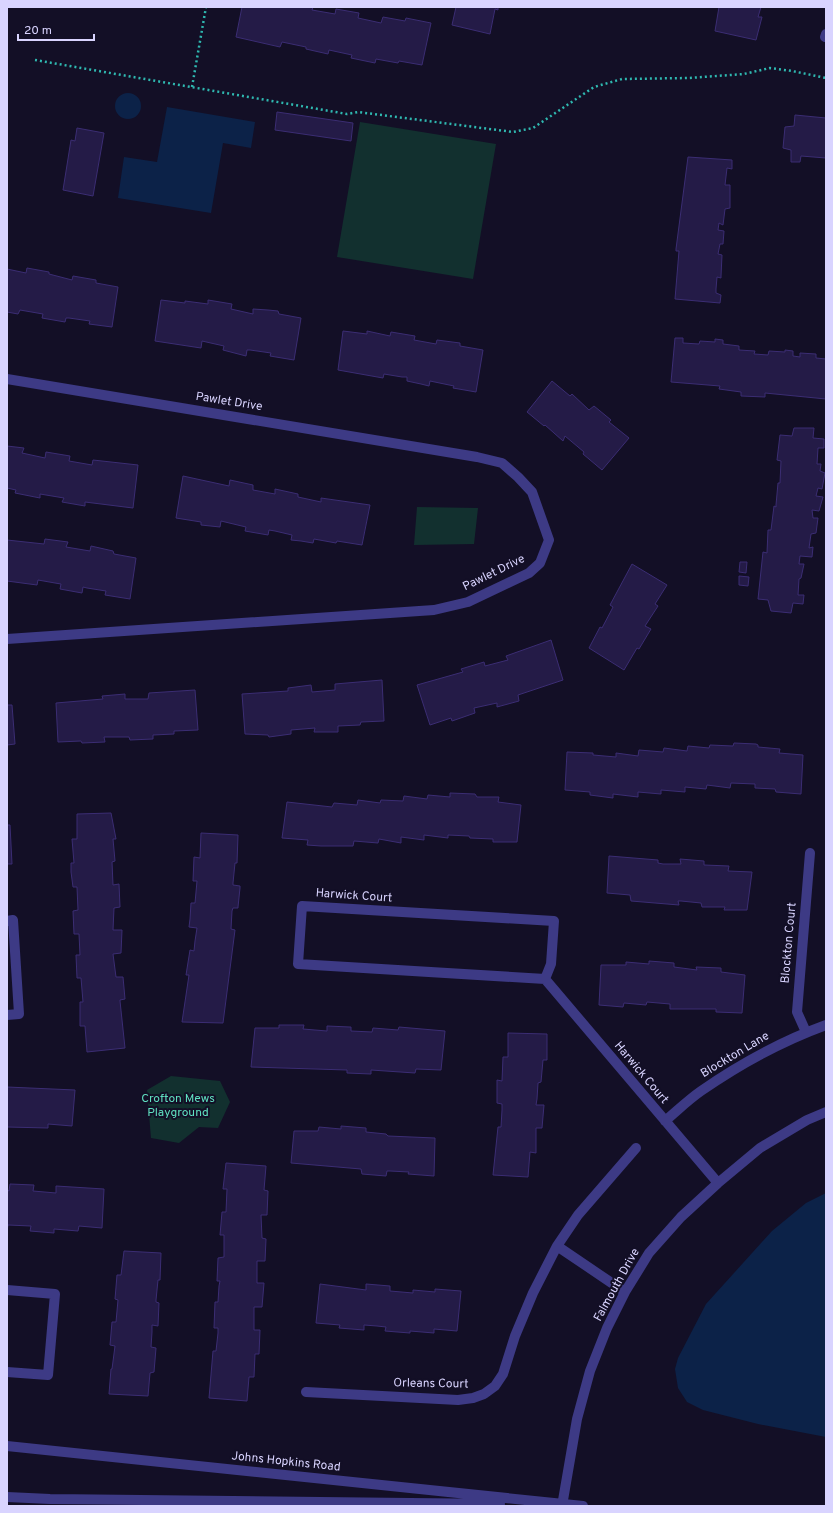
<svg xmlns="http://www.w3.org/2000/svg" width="833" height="1513" font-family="Overpass,sans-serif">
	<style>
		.green { fill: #12302f }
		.water { fill: #0c2248 }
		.building { fill: #241b47; stroke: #3b2d73 }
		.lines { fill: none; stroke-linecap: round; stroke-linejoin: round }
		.path { stroke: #2fb8b0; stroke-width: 2.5; stroke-dasharray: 2 3; stroke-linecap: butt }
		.minor { stroke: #3d3a85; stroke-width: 10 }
		.labels { text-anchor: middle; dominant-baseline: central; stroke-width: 4; stroke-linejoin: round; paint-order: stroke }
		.street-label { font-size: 12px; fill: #d9d4ff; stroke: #130f26 }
		.park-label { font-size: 12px; fill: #5fe0c0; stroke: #130f26 }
	</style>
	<rect width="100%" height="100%" fill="#130f26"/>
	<path class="green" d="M360 122 496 144 473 279 337 257Z
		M417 507 478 508 474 544 414 545Z
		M171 1076 220 1081 230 1102 218 1128 199 1127 179 1143 151 1138 147 1090Z"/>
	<path class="water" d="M115 106a13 13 0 1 1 26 0a13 13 0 1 1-26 0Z
		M167 107 255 122 251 148 223 143 211 213 118 198 124 157 157 162Z
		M826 1193V1437L758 1424 703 1410 687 1402 678 1388 675 1369 678 1358 706 1304 772 1231 806 1203Z"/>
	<path class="building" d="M242 7H313L312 10 335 14 336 9 359 13 358 18 381 23 383 17 405 21 406 18 431 23 422 65 399 61 398 63 376 59 375 63 351 58 352 55 329 50 328 54 306 49V47L282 42 280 47 236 37Z
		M456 7H498V10L495 9 490 34 452 25Z
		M719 7H761L758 17H762L756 40 715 31Z
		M277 112 353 123 351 141 275 130Z
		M795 115 826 118V158L801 156 800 162H791V150L783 148 785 127 794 126Z
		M77 128 104 133 93 196 63 190 71 140 75 141Z
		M688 157 732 160V169L727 168 725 185H730V208L725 209 723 225 719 223 718 230 724 231 723 244H720L718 254 722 255 721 276V278L717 277 716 289V293L721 295 720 303 675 299 679 251H676V249Z
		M27 268 49 272V274L72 280 73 276 96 280V283L118 287 112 327 89 324 90 321 69 318H66L65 322 42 318 43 314 20 310 18 314 7 312V269L26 273Z
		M161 300 185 303V301L208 304V300L232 304 231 309 253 314V309L268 310 278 311 279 314 301 318 294 360 270 356 271 353 250 350H247L246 356 223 350 224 346 202 341 201 348 155 341Z
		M343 331 367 334V331L390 336 391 332 415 336 414 340 436 344 437 340 460 343V346L483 350 476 392 453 388 454 386 430 381 429 386 421 384 407 381V377H402L384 374 383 378 338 370Z
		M675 338H683V343L699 344 700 341 715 342V339L723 340V344L739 346V350L755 351 754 354 768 355 769 351 785 352V350L793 351V356L800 357V353L816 354V358L826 359V399L765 393V397L741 396V392L719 389 720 386 671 382Z
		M552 381 570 396 572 394 589 410 594 406 611 420 609 422 629 438 602 470 583 454 584 452 565 436 563 441 545 425 544 426 527 412Z
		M794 428H814L813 438 824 439V448H818L817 464H821L820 471 825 473 822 489 818 488 816 496 823 497 819 511 812 510 813 518H818L816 533 811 534 809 548 813 547 812 557 800 556 799 564H804L801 578 799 579 798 595H804L803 604 793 603 791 613 771 611 768 600 758 599 763 552 767 553 768 530H771L774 506 776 507V505L778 483H780L781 461 777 460 780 435 792 436Z
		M7 446 24 448 22 453 45 458 46 452 70 456 69 461 92 465 93 460 138 465 133 508 85 502V506L62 502 64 498 40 494V498L15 493 16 490 7 488Z
		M183 476 229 486 230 480 253 485V490L275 494V489L298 494V497L321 502V498L370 505 362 545 337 541 336 543 314 539 313 543 301 541 291 540 292 535 275 531 269 530 268 535 245 531 246 527 221 521 220 527 201 525V522L176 518Z
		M45 539 68 542 66 547 90 551 91 546 113 551 114 554 136 558 130 599 105 595 106 591 87 588 83 587 82 593 60 589 61 584 55 583 38 580 37 585 7 581V540L44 544Z
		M740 562H747L746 573 739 572Z
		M632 564 667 585 655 604 658 606 645 626 651 629 639 649 637 648 624 670 589 648 600 627 602 628 612 609 613 607 610 605Z
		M739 576 749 577 748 586 739 585Z
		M551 640 563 680 518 695 519 701 497 707V703L474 708 475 713 452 721 451 718 430 725 417 685 463 672 461 669 484 662 485 666 508 660 506 656Z
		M382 680 384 721 361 722 360 725 338 726V732H314L315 728 291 730V734L269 737 268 735 245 734 242 694 288 691V688L311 685 312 692 335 690V684Z
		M195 690 198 730 174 731V734L153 735V739L130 740 129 737H104L105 742 82 743 81 741 58 742 56 703 103 699 102 696 125 694V699H148L149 693Z
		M7 705H12L15 744 7 745Z
		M734 743 756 744 758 745V747L780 749 779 753 803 755 801 794 776 792 775 789 755 788V784L731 783 730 788 707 785 706 789 685 787V792L661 790V794L638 792V797L613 794V798L590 795V792L565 790 567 752 593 753V755L616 757V753L638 756 639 750 663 752 664 748 687 751 688 746 709 748 710 745 733 746Z
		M450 793 475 794 477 797H499L498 802 521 805 517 842H493V839L470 838 469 836 448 835V838L424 835V840L401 837V843L379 839 378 843 354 841 353 846H321L307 845 308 840 282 838 287 802 332 807 334 803 357 805 358 800 380 803 381 800 403 801 404 796 427 799 428 795 450 797Z
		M111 813 116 839H113L115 861 112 862 113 885 119 884 120 907 114 908 113 930H122L121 953 113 954 116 977H123L125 999 120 1000V1001L125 1048 87 1052 85 1026H80V1002H83L81 978H77L76 955H80L79 934H74L73 911 78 910 77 887H73L71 872V863H74L72 839H77V814Z
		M7 825H10L12 864H7Z
		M201 833 238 835 237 863H235L233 883V885L240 886V888L238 907V908H233L232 911 231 929 235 930 223 1023 182 1022 189 975H186L190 950 194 951 195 941 197 928 189 927 190 919 191 903H195L197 881H193L194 857 200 858Z
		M609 856 658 860V863L663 864H681L680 859 704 861V865L729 866 728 871 752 872 747 910H724L725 907H702L701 903 681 901H678L679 905 631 901 630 895 607 893Z
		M649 961 674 963V967L697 970 696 967 721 968V972L745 975 742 1013 716 1012V1009H670V1004L647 1002 646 1005 624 1003 623 1007 599 1005 601 965H626V962L649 964Z
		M279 1025H304L303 1029 327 1031V1026L350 1027H351V1031L372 1032 373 1028 398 1030 399 1027 445 1031 441 1070 416 1069 415 1073 371 1070V1074L347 1073V1070L251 1067 255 1028H279Z
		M508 1033 547 1034V1060H543L541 1082 538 1083 537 1099 536 1105H544L542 1128H536V1153L530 1152 528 1177 493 1175 498 1127H501L502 1110V1104L497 1103V1080L502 1081 503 1057H508Z
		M7 1087 75 1090 72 1126 48 1124V1128L7 1127Z
		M341 1126 366 1128V1132L386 1134 388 1136 435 1138 434 1176 408 1174 409 1172 390 1171H387L386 1176 362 1174 361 1169 291 1163 294 1131H318L319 1127 341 1129Z
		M226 1163 266 1166 264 1190 268 1191 267 1215H261L262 1238 266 1239 265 1261H257V1283H264L262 1307H254V1330H260L259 1354H255L254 1377H249L247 1401 209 1398 213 1351H216L218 1333V1328H214L215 1302H218L219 1286 220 1281H217L218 1258 224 1257V1235H220L222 1212H226L227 1189H223Z
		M10 1184 34 1185 33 1191 56 1193V1186L104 1189 102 1228 79 1226 78 1231 54 1229V1233L30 1231 31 1226 8 1225 7 1231V1190L9 1191Z
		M124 1251 161 1253 160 1280H158L156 1300V1302L159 1303 158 1326 152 1325V1332L151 1347 156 1348 154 1372 150 1373 148 1396 109 1394 111 1369H112L115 1346 110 1345 112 1322H116L118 1300 115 1299 117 1275H121Z
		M320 1284 366 1290V1284L390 1286V1291L413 1293V1290L435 1292V1289L461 1291 457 1331 434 1329V1333L410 1331V1333L385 1331 386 1327 377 1326 364 1325V1330L339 1328 340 1325 316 1323Z"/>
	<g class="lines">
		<path class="path" d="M35 60 347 114 358 112 513 132 533 128 594 87 622 79 689 78 744 74 770 68 792 71 826 78
			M192 87 206 7"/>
		<path class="minor" d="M825 37 826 34
			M7 379 477 457 502 463 518 477 532 492 549 540 540 563 529 573 468 602 434 610 7 639
			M7 921 13 920 19 1014 7 1015
			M545 979 551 964 554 921 302 906 298 964 545 979 718 1183
			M806 1032 797 1012 810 853
			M665 1121C677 1111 688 1100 701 1091 740 1064 782 1041 826 1025
			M557 1246 625 1292
			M7 1290 55 1294 48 1375 7 1372
			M306 1392 458 1400 473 1398 484 1394 495 1386 503 1374 515 1336 533 1293 557 1246 578 1215 636 1148
			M7 1446 583 1506
			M7 1497 50 1499 500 1504
			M562 1506 577 1419 590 1371 607 1328 625 1292 649 1253 681 1217 718 1183 760 1148 807 1120 826 1112"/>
	</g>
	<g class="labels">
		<g class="street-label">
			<text transform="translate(229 402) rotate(9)">Pawlet Drive</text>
			<text transform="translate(494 573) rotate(-26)">Pawlet Drive</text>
			<text transform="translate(354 896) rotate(4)">Harwick Court</text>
			<text transform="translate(789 943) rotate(-85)">Blockton Court</text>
			<text transform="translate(735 1055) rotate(-31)">Blockton Lane</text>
			<text transform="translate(641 1073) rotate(50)">Harwick Court</text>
			<text transform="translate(617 1285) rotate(-61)">Falmouth Drive</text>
			<text transform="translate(431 1384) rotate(1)">Orleans Court</text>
			<text transform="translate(286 1462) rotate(6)">Johns Hopkins Road</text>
		</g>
		<g class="park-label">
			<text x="178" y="1099">Crofton Mews<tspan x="178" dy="14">Playground</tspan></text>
		</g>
	</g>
	<rect width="833" height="1513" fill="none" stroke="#d9d4ff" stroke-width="16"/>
	<path d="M18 34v6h76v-6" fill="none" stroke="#d9d4ff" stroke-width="2"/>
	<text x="24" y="34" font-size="12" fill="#d9d4ff" stroke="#130f26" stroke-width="3" paint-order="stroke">20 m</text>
</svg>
